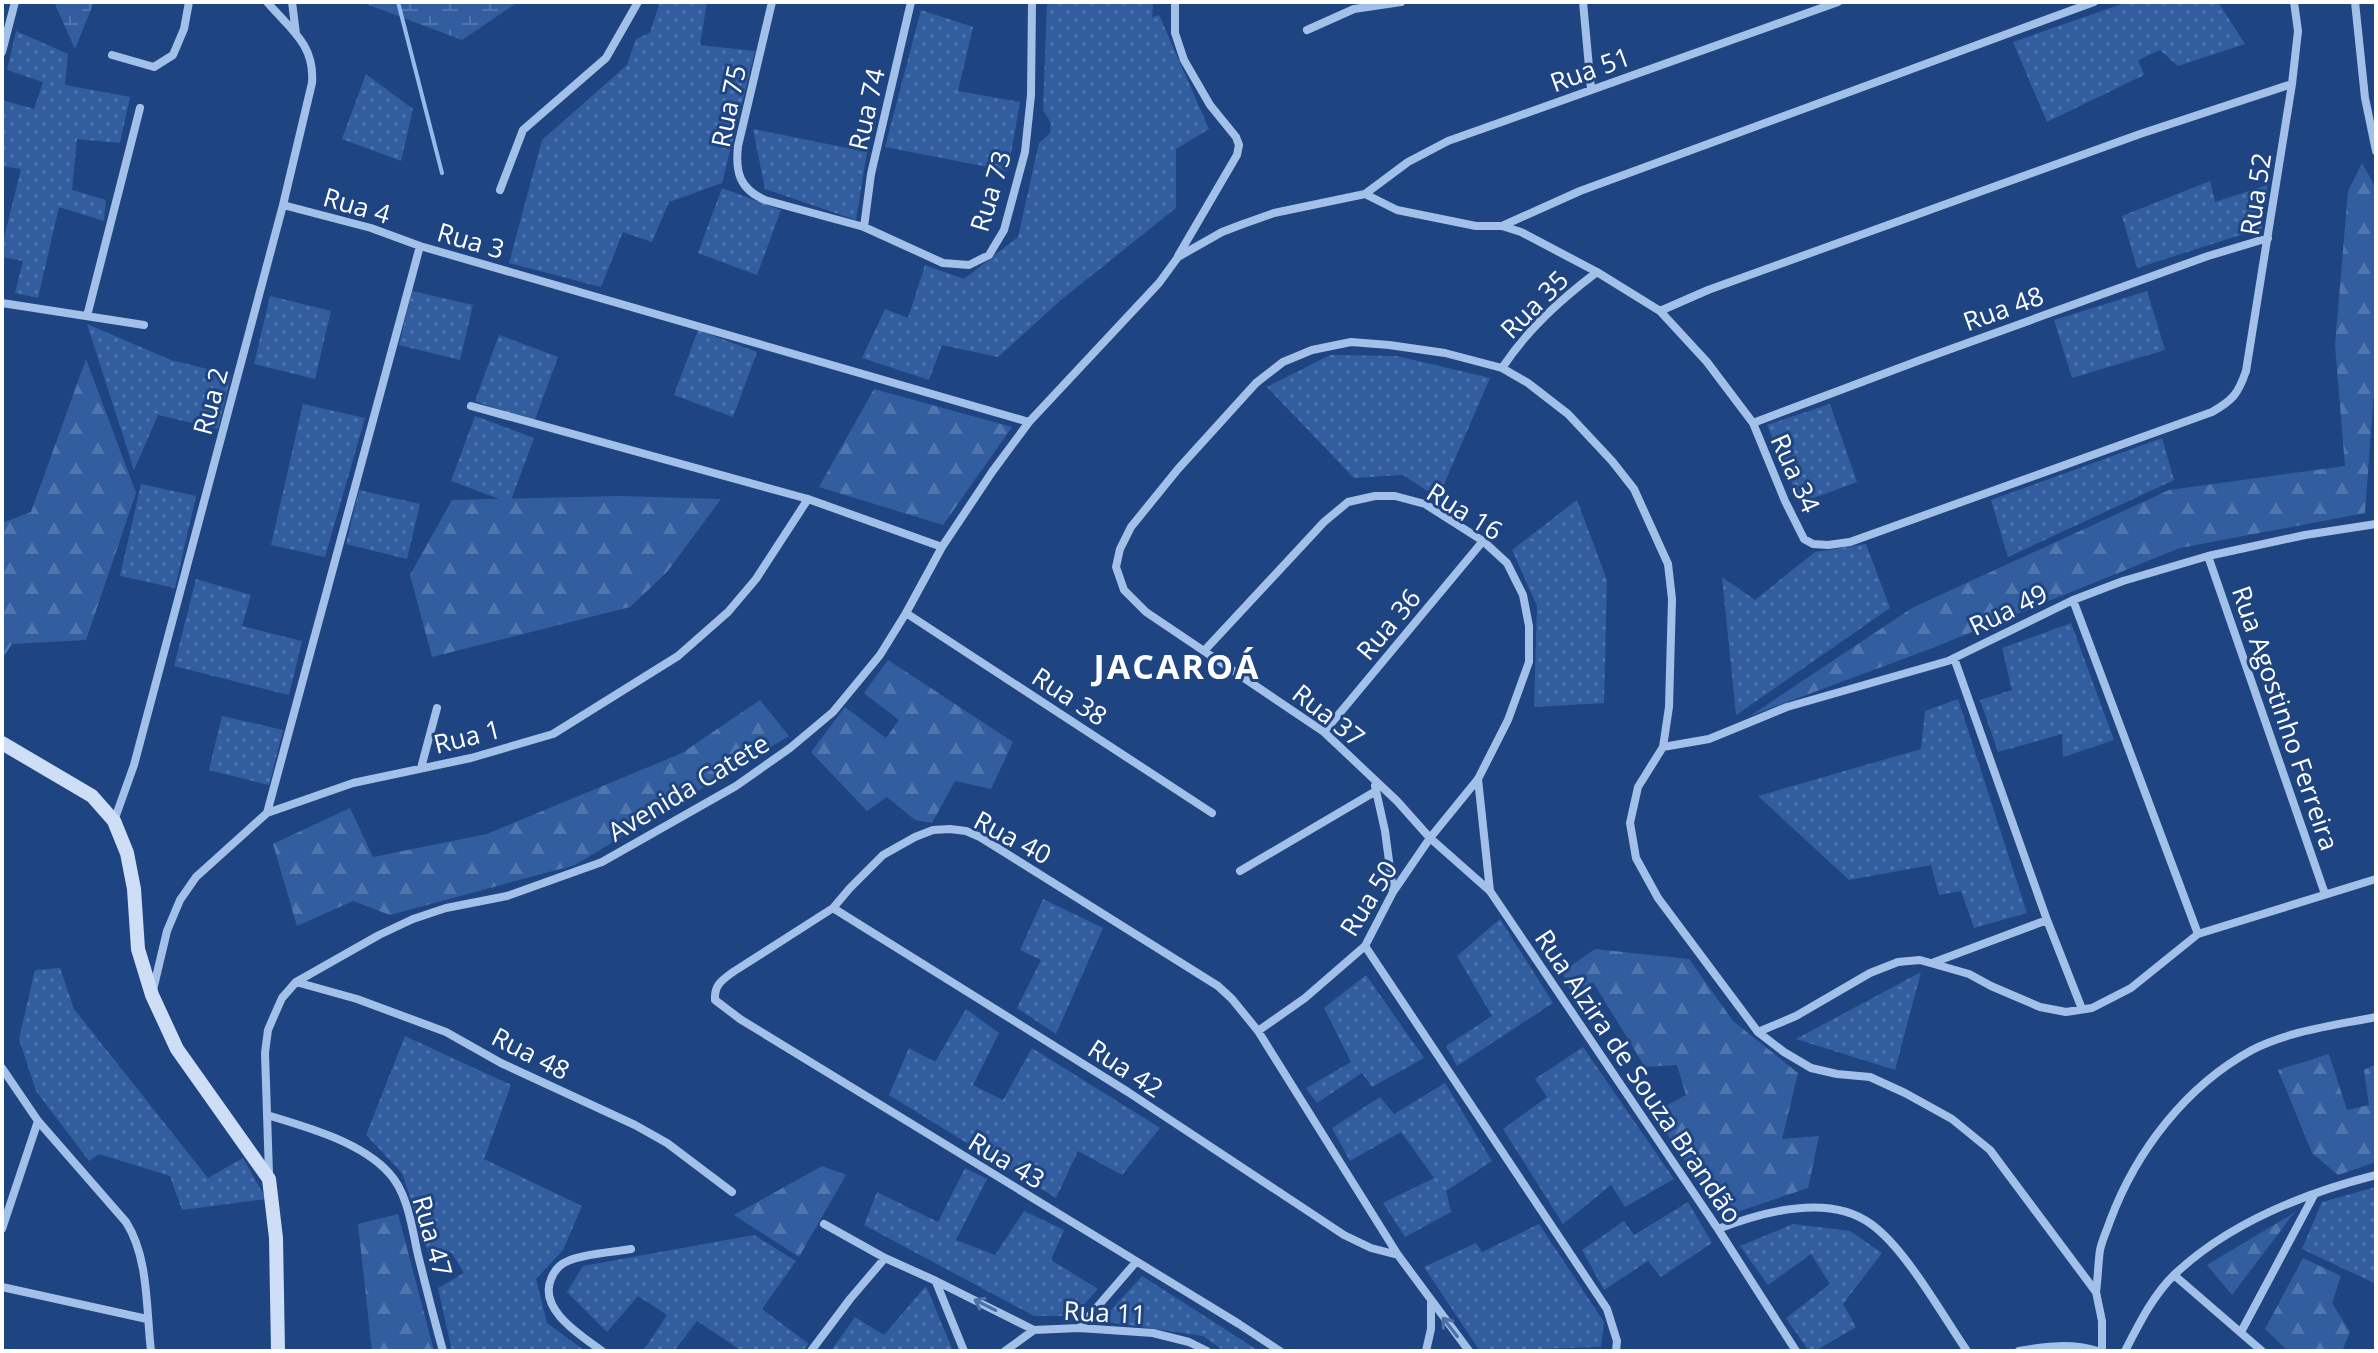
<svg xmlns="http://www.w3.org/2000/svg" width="2378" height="1353" font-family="'Open Sans',sans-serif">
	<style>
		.grass { fill: url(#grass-dots) }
		.forest { fill: url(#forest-firs) }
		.wetland { fill: url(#wetland-marsh) }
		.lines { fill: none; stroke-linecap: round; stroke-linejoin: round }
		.stream { stroke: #96baea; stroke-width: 4 }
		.minor { stroke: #a3c0e9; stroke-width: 8 }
		.secondary { stroke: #cedef7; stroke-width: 14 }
		.oneway { stroke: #4d70a5 }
		.labels { text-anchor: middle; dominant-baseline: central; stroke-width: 6; stroke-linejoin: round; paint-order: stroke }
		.street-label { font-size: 26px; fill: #fff; stroke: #1e4581 }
		.district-label { font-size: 34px; font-weight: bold; letter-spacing: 2px; fill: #fff; stroke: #1e4581 }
	</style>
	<defs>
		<pattern id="grass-dots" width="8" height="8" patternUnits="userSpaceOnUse" patternTransform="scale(2)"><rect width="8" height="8" fill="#325e9f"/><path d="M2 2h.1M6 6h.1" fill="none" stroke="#5176ad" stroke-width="1.8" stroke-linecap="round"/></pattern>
		<pattern id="forest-firs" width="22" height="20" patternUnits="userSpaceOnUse" patternTransform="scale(2)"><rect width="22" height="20" fill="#325e9f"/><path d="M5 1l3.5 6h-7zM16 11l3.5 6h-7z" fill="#5176ad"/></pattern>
		<pattern id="wetland-marsh" width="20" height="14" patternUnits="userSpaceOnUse" patternTransform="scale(2)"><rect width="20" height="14" fill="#325e9f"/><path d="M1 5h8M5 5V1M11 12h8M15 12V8" fill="none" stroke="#5176ad"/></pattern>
	</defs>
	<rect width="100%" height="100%" fill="#1e4581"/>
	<path class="grass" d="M660 2H707L700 45 755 51 722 183 669 202 652 242 623 232 601 287 509 263 542 140 627 65 636 39 650 33Z
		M1047 2H1153L1152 17 1159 15 1209 129 1176 149V208L1061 300 998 357 942 345 929 380 862 358 885 309 908 318 925 265 964 279 1018 237 1039 143 1050 133 1051 123 1043 110Z
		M2127 2H2218L2245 44 2178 66 2160 50 2138 60 2144 75 2047 122 2013 42Z
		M921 10 973 27 958 91 1020 102 1008 171 885 147Z
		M16 31 68 54 65 85 130 97 120 143 77 139 72 190 106 200 104 221 59 207 38 298 15 293 23 261 2 257V246L21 169 2 166V100L34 109 43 82 7 70Z
		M366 74 413 109 401 161 342 139Z
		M753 129 867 152 856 220 765 189Z
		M2210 181 2215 202 2267 185 2262 228 2137 268 2122 216Z
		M722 188 781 210 757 275 698 253Z
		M412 291 473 305 460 360 399 345Z
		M2147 291 2165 350 2072 378 2054 320Z
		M270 296 331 311 315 379 254 364Z
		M87 324 171 360 231 375 218 429 158 415 134 470Z
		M698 330 757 352 733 417 674 395Z
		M499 335 558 357 534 422 475 401Z
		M1330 355 1397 356 1490 378 1438 498 1403 475 1354 478 1267 387Z
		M303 404 365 418 325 557 271 545Z
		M1830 404 1857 482 1800 503 1767 425Z
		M475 416 534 438 510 503 451 481Z
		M2162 438 2174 480 2008 557 1991 500Z
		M141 484 196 496 175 588 120 576Z
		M359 490 420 504 407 559 346 544Z
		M1577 500 1607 580 1604 703 1534 707 1537 606 1512 550Z
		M1866 544 1890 608 1736 715 1722 577 1755 600 1815 552Z
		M196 579 251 595 242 626 302 641 289 695 174 666Z
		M2071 623 2114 740 2063 757 2062 734 1998 752 1980 700 2012 690 2002 648Z
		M1958 699 2027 913 1974 928 1961 891 1939 895 1931 865 1849 880 1758 796 1921 749 1925 711Z
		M222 716 283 730 269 785 209 770Z
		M1043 899 1103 928 1056 1034 1017 1008 1041 960 1020 950Z
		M1500 919 1553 1003 1457 1066 1446 1046 1492 1016 1457 956Z
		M60 968 74 1009 208 1178 243 1158 266 1199 182 1210 170 1176 99 1154 89 1161 36 1091 19 1039 35 970Z
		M1921 972 1895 1070 1796 1039Z
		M1366 975 1424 1058 1372 1087 1362 1073 1317 1103 1306 1088 1351 1062 1324 1008Z
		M966 1009 999 1033 973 1085 1003 1100 1032 1048 1160 1128 1122 1175 1078 1151 1056 1198 889 1095 909 1048 935 1062Z
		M405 1036 511 1085 484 1159 582 1206 563 1250 536 1279 547 1323 585 1351H452L438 1288 464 1273 451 1252 430 1258 402 1173 366 1135Z
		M1583 1047 1674 1179 1625 1207 1611 1185 1563 1224 1503 1129 1547 1097 1535 1079Z
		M1445 1083 1492 1161 1446 1191 1451 1212 1405 1237 1383 1203 1434 1178 1401 1132 1350 1161 1332 1128 1380 1097 1394 1114Z
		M965 1168 987 1179 956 1240 995 1255 1024 1211 1064 1230 1051 1260 1098 1289 1073 1316H1034L864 1225 877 1192 938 1222Z
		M2376 1187V1284L2302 1249 2322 1202Z
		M1688 1202 1712 1243 1661 1277 1648 1261 1604 1290 1582 1250 1624 1221 1634 1235Z
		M1539 1224 1604 1322 1601 1347 1480 1351 1424 1267 1476 1243 1482 1252Z
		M1793 1224 1850 1231 1882 1253 1843 1304 1856 1327 1815 1351H1809L1786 1318 1830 1284 1811 1254 1768 1285 1740 1246Z
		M754 1235 796 1261 762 1309 809 1344 802 1351H742L697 1321 674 1351H643L667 1315 638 1296 607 1332 567 1292 583 1266Z
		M1142 1276 1259 1351H1224L1203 1336 1101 1321Z
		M926 1286 953 1351H831L855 1317 884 1335Z"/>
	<path class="forest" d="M2362 163 2376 188V363L2365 513 2180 548 1930 649 1750 716 1912 608 2169 490 2345 466 2335 345 2348 191Z
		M86 359 136 493 86 640 12 644 2 659V523L31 512Z
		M874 389 1012 427 943 525 819 487Z
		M619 496 721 499 667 572 630 607 432 657 410 575 452 500Z
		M888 660 1013 742 991 789 955 781 932 823 915 820 887 797 867 811 811 752 845 707 886 738 899 720 864 693Z
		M760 700 789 736 575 865 390 915 353 901 297 926 273 844 350 808 373 857 487 834 682 753Z
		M1595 949 1689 959 1733 1021 1798 1073 1782 1139 1819 1136 1808 1188 1722 1217 1653 1113 1686 1095 1677 1065 1645 1067 1593 982 1572 993 1562 972Z
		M2329 1054 2347 1110 2369 1105 2364 1070 2376 1064V1162L2338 1175 2312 1153 2278 1070Z
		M822 1166 846 1175 799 1257 734 1215Z
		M2294 1213 2232 1295 2207 1265Z
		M398 1214 434 1351H372L358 1224Z
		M2303 1258 2341 1276 2332 1303 2350 1332 2342 1351H2288L2265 1329Z"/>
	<path class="wetland" d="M54 2H94L75 49Z
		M361 2H518L462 40Z"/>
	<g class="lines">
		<path class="stream" d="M398 2 442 173"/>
		<path class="minor" d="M292 2 296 34
			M772 2 738 146C735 173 740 189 765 200L864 227 943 263 969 265 989 255 1004 230 1025 152 1031 95 1032 2
			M1175 2V33L1184 60 1210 105 1236 137 1239 145 1237 155 1178 256
			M1583 2 1591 89
			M2355 2 2365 98 2376 151
			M1307 30 1354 9 1401 2
			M2 52 15 2
			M112 55 154 67 173 55 184 29 189 2
			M500 190 523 130 606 58 638 2
			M1365 194 1397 210 1476 226H1502L1521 232 1597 272 1660 311 1707 362 1753 423 1785 501 1804 539 1813 544 1828 545 1850 542 2212 412C2233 400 2238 394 2246 371L2292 84 2298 31 2294 2
			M283 205 371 228 420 246
			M1502 226 1580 191 2094 2
			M864 227 871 174 911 2
			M2 303 144 325
			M1660 311 1708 290 2140 134 2292 84
			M87 316 140 108
			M1502 368C1528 329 1560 300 1597 272
			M471 406 808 499 942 547
			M1753 423 1923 359 2208 256 2268 238
			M2208 556 2325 894
			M2073 600 2198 934
			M906 613 1212 813
			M1204 651 1324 522 1348 502 1375 496H1395L1425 504 1483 541 1507 563 1523 595 1529 626V662L1508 720 1478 779 1430 838 1393 892 1365 946 1305 998 1258 1031
			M1954 658 2047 920 2082 1009
			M1324 732 1483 541
			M1663 747 1709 739 1787 707 1948 661 2073 600 2123 581 2208 556 2305 535 2376 524
			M421 768 437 708
			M1478 779 1490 891
			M1375 786 1385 831 1393 891
			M267 813 420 246 1029 422
			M114 821 134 765 283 205 312 83C315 44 290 29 267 2
			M1240 871 1376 791
			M833 908 1128 1092 1344 1235 1371 1248 1398 1255
			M1365 946 1607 1309 1617 1341 1616 1351
			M1932 963 2047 920
			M296 982 357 999 446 1032 501 1063 635 1125 667 1143 732 1192
			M153 990 167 931 180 900 196 877 267 813 353 783 471 758 553 734 678 656 728 612 756 579 808 499
			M1758 1032 1796 1016 1870 973 1898 962 1920 960 1969 974 1991 986 2040 1007 2066 1012 2092 1008 2131 988 2198 934 2376 879
			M2 1068 38 1121 126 1222C149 1258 146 1309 151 1351
			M267 1115C307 1127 361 1142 389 1173 408 1193 412 1229 418 1255 426 1287 434 1319 443 1351
			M269 1174 265 1053 268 1030 274 1016 282 998 296 982 379 935 413 919 446 908 507 896 602 862 736 786 790 748 833 712 880 655 906 613 942 547 992 472 1029 422 1159 283 1178 257 1222 232 1243 224 1274 213 1365 194 1408 162 1448 141 1838 2
			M824 1224 885 1258
			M2 1229 38 1121
			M1718 1229C1762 1212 1829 1193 1871 1224 1906 1249 1942 1315 1967 1351
			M2174 1275 2262 1351
			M936 1282 964 1351
			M2 1287 147 1319
			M2096 1292C2098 1278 2098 1264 2100 1250 2102 1240 2107 1230 2110 1221 2136 1151 2186 1086 2252 1050 2288 1031 2337 1025 2376 1017
			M1079 1328 1136 1262
			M2241 1332 2314 1195
			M602 1351C582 1336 538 1310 551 1279 554 1271 560 1264 568 1261 582 1254 614 1252 631 1249
			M811 1351 850 1299 885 1258 936 1281 1034 1330
			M1005 1351 1034 1330 1079 1328 1153 1333 1189 1342 1207 1351
			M1280 1351 1239 1324 740 1019 715 1000C714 985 722 980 733 972L833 908 850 888 883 855 915 837 933 830 950 829 966 831 980 837 1218 986 1232 999 1258 1031 1398 1255 1469 1351
			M1426 1351 1431 1329V1303
			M1796 1351 1718 1229 1490 891 1430 838 1397 801 1324 732 1146 612 1124 590 1116 567 1120 549 1131 527 1178 469 1256 383 1283 362 1312 350 1351 342 1389 345 1445 353 1502 368 1528 383 1568 414 1612 461 1634 489 1668 564 1672 599 1669 707 1663 747 1638 787 1630 823 1636 858 1658 898 1758 1032 1784 1052 1811 1068 1837 1074 1870 1077 1905 1093 1952 1119 1990 1150 2096 1292 2102 1321V1351
			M2019 1351C2046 1346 2072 1343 2098 1351
			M2125 1351C2139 1324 2153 1295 2175 1274 2229 1223 2305 1193 2376 1175"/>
		<path class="secondary" d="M2 743 92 796 114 821 127 853 134 889 138 949 152 995 177 1049 269 1179 276 1238 278 1351"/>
	</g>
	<defs><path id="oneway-shaft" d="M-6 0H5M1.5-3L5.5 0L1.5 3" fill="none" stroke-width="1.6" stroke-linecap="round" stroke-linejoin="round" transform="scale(2)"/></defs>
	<g class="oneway">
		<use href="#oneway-shaft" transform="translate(985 1305) rotate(-153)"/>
		<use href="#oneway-shaft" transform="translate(1450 1327) rotate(-128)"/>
	</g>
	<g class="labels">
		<g class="street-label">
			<text transform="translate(1590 69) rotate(-20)">Rua 51</text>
			<text transform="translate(728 106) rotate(-78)">Rua 75</text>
			<text transform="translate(866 109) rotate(-77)">Rua 74</text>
			<text transform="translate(990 191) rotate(-73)">Rua 73</text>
			<text transform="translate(2255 194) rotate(-81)">Rua 52</text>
			<text transform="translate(357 205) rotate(16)">Rua 4</text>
			<text transform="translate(471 240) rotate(16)">Rua 3</text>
			<text transform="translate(1534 304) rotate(-45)">Rua 35</text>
			<text transform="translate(2003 308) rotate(-20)">Rua 48</text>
			<text transform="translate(210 401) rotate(-75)">Rua 2</text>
			<text transform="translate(1796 473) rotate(66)">Rua 34</text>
			<text transform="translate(1465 511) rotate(32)">Rua 16</text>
			<text transform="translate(2008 609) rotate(-26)">Rua 49</text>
			<text transform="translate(1388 624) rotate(-50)">Rua 36</text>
			<text transform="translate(1070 696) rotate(33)">Rua 38</text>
			<text transform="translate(1329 715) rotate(38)">Rua 37</text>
			<text transform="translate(2286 718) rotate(71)">Rua Agostinho Ferreira</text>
			<text transform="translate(467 736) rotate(-14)">Rua 1</text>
			<text transform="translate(688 787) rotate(-31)">Avenida Catete</text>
			<text transform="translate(1013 837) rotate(28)">Rua 40</text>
			<text transform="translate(1368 898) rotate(-58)">Rua 50</text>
			<text transform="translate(531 1053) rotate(27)">Rua 48</text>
			<text transform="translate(1126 1068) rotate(33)">Rua 42</text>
			<text transform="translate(1639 1076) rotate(56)">Rua Alzira de Souza Brandão</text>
			<text transform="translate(1007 1160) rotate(31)">Rua 43</text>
			<text transform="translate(433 1236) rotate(74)">Rua 47</text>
			<text transform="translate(1105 1312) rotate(3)">Rua 11</text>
		</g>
		<g class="district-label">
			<text x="1177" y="666">JACAROÁ</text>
		</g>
	</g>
	<rect width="2378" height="1353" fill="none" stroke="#ffffff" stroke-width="8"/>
</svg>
